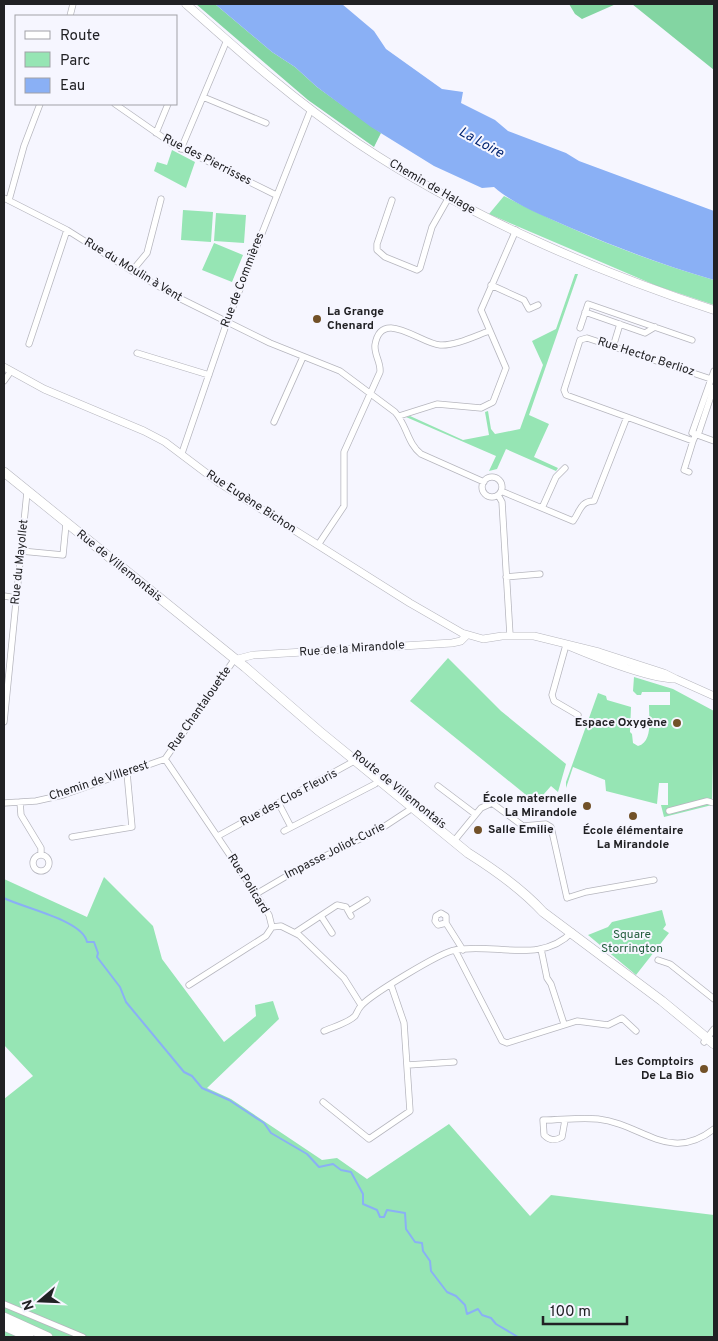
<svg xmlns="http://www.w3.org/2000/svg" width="718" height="1341" font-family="Overpass,sans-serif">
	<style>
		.green { fill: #96e5b4 }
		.forest { fill: #83d5a2 }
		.water { fill: #8ab0f5 }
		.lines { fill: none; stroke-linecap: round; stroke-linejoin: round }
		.stream { stroke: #8ab0f5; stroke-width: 2 }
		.minor-casing { stroke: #b6b6be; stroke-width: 7 }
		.tertiary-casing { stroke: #b6b6be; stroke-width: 8 }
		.secondary-casing { stroke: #b6b6be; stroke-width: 9 }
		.primary-casing { stroke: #b6b6be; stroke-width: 10 }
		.minor { stroke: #fff; stroke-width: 5.5 }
		.tertiary { stroke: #fff; stroke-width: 7 }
		.secondary { stroke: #fff; stroke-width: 8 }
		.primary { stroke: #fff; stroke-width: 9 }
		.poi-dot { fill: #725128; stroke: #f6f6ff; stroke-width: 2 }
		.labels { text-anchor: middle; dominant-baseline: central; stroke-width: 4; stroke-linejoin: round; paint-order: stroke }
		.street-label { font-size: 12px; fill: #212124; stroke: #f6f6ff }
		.poi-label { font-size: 12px; font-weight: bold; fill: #212124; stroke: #f6f6ff; text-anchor: end }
		.park-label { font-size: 12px; fill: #235e3d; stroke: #f6f6ff }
		.water-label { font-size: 14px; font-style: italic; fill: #012370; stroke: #f6f6ff }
	</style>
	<rect width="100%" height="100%" fill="#f6f6ff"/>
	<path class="green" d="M172 150 195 162 186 188 154 171 157 162 167 165Z
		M504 196C571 231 642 259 714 280V305L657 286 489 214Z
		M183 210 213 212 211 242 181 240Z
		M216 213 246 215 244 243 214 241Z
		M214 243 243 255 232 282 202 270Z
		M575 274H578L529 415 549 424 534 457 558 468 556 471 506 449 497 469 489 471 496 456 406 417 410 416 463 440 489 435 485 412 488 411 491 429 495 434 520 429 543 365 532 341 556 329Z
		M448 658 501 711 566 764 558 792 551 786 536 803 410 701Z
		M634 677 673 689 714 711 712 805 664 817 661 805H668V783H659L657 804 606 791 605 780 573 767 566 788V782L598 693 606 696 607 700 631 707 630 732 632 734 633 743 638 746C653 742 649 718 649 705H670V692H642L641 695H637L633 691Z
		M104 877 153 926 162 959 224 1042 256 1016 255 1005 273 1001 279 1019 207 1088 231 1099 322 1160 337 1158 367 1179 449 1124 530 1216 551 1195 714 1215V1337H4V1099L33 1076 4 1045V879L87 917Z
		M662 910 666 925 663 929 669 933 636 975 588 935 608 927 612 922Z"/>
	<path class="forest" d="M196 4H215L272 52 295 67 317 87 381 133 374 147 308 100Z
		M569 4H616L582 19 575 14Z
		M632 4H714V70Z"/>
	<path class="water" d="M215 4H342L374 31 386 49 442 89 463 92 461 103 495 120 508 131 566 153 579 161 714 211V280C665 266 618 248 571 228 545 216 516 206 494 187L482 188 434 166 371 127 317 87 295 67 272 52Z"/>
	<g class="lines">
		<path class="stream" d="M4 898C23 908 83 920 87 942H94L98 953 97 957 120 987 126 1002 184 1072 192 1076 202 1088 229 1100 264 1123 271 1133 307 1154 319 1167 333 1164 341 1170 351 1172 363 1194V1204L377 1210 380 1217H384L387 1210 405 1213 406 1229 415 1242 422 1243 423 1251 430 1261 431 1271 447 1292 456 1296 465 1305 467 1314 478 1309 482 1315 491 1318 496 1324 518 1337"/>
		<g class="minor-casing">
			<path id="minor" d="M70 16 73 4
				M203 97 266 123
				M115 104 171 143 276 195
				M156 133 168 104
				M181 149 227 40
				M4 198 67 230 132 271 179 298 270 343 340 371 395 412C407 425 407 443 421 454L484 482
				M9 200 24 146 40 104
				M392 200 377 244V250L385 257 417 270 420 268 432 227 449 197
				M132 271 147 253 161 199
				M491 285 524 300 529 309 538 305
				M585 312 645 333 655 327
				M580 328 588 304 692 340
				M29 344 67 230
				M613 347 620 324
				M137 353 209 375
				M714 371 692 433 714 441
				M4 381 11 371
				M399 416 437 404 481 408 493 402 506 368 481 310 516 230
				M627 417 566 395 564 390 580 340 587 338 714 380
				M274 422 303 357
				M698 435 714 387
				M182 453 227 322 311 109
				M689 472 684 470 693 441
				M482 487a10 10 0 1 1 20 0a10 10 0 1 1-20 0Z
				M501 491 573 521C580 512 580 501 594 501L627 417 693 441 696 434
				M498 495 502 502 510 635
				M542 508 556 477 565 468
				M318 545 344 506V452L380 372C381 362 374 355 375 345 381 307 421 344 440 345 455 346 475 336 489 331
				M21 551 63 555 66 524
				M506 577 540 574
				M4 596 17 598
				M566 645 552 695 554 701 578 715
				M4 722 27 492
				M165 759 256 894 269 915 272 927 266 936 189 985
				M438 786 475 814
				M20 802 21 815 41 848V854
				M4 803 36 801 63 795 165 759 234 660
				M279 804 291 827
				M669 811 707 801 714 803
				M284 831 375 784 383 777
				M218 836 358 759
				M72 837 132 827 127 773
				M454 841 481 808 492 803 523 826 546 824 551 827 567 898 586 892 654 880
				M33 863a8 8 0 1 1 16 0a8 8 0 1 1-16 0Z
				M256 894 297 870 382 828 417 805
				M349 911 367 900
				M321 916 332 933
				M446 923 438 925 435 921 436 916 441 913 446 916V923L463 950
				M272 927 281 926 299 935 344 978 361 1005
				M296 932 337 905 346 907 351 916
				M541 949 547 978 551 984 564 1024
				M455 950 502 1041 507 1043 577 1021 608 1025 622 1018 636 1031
				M658 960 670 964 714 999
				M324 1031C333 1027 348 1023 355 1016 357 1013 358 1009 361 1006 370 995 441 952 455 950 493 942 541 965 572 932
				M704 1042 714 1029
				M408 1065 454 1062
				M323 1102 369 1139 410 1111 404 1023 391 985
				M565 1120 562 1137C555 1141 550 1141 544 1135L543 1120C561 1120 580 1117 598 1119 643 1124 669 1164 714 1129
				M4 1304 83 1337"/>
		</g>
		<g class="tertiary-casing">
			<path id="tertiary" d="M4 367 44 389 144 431 165 442 218 482 410 603 462 633 483 639 502 636H534L599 652 664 673 676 679C649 679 592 656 566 645
				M234 660 253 655 452 643 461 641 467 635
				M676 679 714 696"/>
		</g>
		<g class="secondary-casing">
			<path id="secondary" d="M186 4C241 53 297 103 359 144 464 214 594 271 714 310"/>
		</g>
		<g class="primary-casing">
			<path id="primary" d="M4 472 245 667 319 731 468 853C495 870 522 889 543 912L662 1001 714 1044
				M4 1317 48 1337
				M4 1326 29 1337"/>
		</g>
		<use href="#minor" class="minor"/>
		<use href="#tertiary" class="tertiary"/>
		<use href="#secondary" class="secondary"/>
		<use href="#primary" class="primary"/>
	</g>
	<g class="poi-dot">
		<circle cx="317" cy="319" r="5"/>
		<circle cx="677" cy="723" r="5"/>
		<circle cx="587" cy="806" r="5"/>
		<circle cx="633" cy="816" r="5"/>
		<circle cx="478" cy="830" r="5"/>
		<circle cx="704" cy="1069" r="5"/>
	</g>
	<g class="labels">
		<g class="street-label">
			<text transform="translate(207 160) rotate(27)">Rue des Pierrisses</text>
			<text transform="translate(432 187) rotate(30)">Chemin de Halage</text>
			<text transform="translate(133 270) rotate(31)">Rue du Moulin à Vent</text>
			<text transform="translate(243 280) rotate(-69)">Rue de Commières</text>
			<text transform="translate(646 357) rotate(18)">Rue Hector Berlioz</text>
			<text transform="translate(251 502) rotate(33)">Rue Eugène Bichon</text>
			<text transform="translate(20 562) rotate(-84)">Rue du Mayollet</text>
			<text transform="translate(119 566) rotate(39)">Rue de Villemontais</text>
			<text transform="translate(352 649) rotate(-4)">Rue de la Mirandole</text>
			<text transform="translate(200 709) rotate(-55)">Rue Chantalouette</text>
			<text transform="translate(99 781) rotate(-18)">Chemin de Villerest</text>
			<text transform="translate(399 790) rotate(39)">Route de Villemontais</text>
			<text transform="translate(289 798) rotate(-28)">Rue des Clos Fleuris</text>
			<text transform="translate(335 851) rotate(-27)">Impasse Joliot-Curie</text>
			<text transform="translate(248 884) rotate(58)">Rue Policard</text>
		</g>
		<g class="poi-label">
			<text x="327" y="312" text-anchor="start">La Grange<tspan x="327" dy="14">Chenard</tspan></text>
			<text x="667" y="723">Espace Oxygène</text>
			<text x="577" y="799">École maternelle<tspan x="577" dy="14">La Mirandole</tspan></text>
			<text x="488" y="830" text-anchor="start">Salle Emilie</text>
			<text x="633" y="831" text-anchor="middle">École élémentaire<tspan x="633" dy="14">La Mirandole</tspan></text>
			<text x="694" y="1062">Les Comptoirs<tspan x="694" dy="14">De La Bio</tspan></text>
		</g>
		<g class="park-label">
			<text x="632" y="935">Square<tspan x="632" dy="14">Storrington</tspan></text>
		</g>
		<g class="water-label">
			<text transform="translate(481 143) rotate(29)">La Loire</text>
		</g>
	</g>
	<rect width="718" height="1341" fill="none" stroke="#212124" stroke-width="10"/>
	<rect x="15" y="15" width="162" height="90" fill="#f6f6ff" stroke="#a1a1a7"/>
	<rect x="25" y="31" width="25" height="8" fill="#ffffff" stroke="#a1a1a7"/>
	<text x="60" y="40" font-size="15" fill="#212124">Route</text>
	<rect x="25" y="52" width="25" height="15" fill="#96e5b4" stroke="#a1a1a7"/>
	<text x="60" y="65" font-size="15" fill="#212124">Parc</text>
	<rect x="25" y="78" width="25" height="15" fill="#8ab0f5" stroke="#a1a1a7"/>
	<text x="60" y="90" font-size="15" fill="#212124">Eau</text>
	<g transform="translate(40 1301) rotate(251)" stroke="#f6f6ff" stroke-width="4" paint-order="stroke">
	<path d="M0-4L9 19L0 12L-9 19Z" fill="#212124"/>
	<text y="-8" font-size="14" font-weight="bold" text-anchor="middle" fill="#212124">N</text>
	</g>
	<path d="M543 1316v8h84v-8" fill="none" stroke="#212124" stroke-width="2.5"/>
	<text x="550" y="1316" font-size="15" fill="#212124" stroke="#f6f6ff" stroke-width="4" paint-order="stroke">100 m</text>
</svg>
